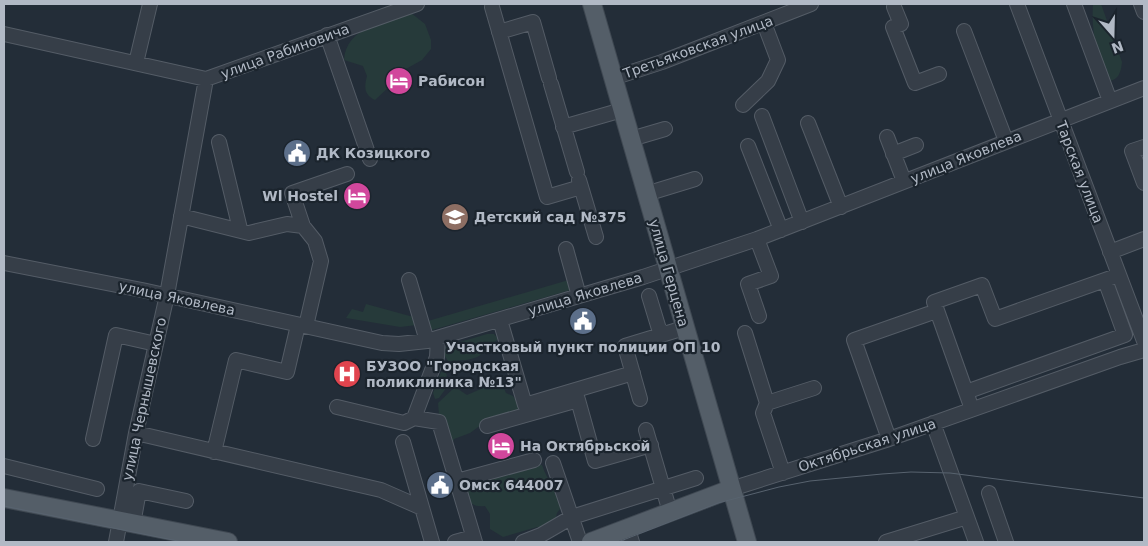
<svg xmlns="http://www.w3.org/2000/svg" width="1148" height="546" font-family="'DejaVu Sans',sans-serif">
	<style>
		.green { fill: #263a3a }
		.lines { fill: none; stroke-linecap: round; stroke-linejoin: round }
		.minor-casing { stroke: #545c66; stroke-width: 16 }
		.major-casing { stroke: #3f4852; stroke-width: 20 }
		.minor { stroke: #363e48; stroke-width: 14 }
		.major { stroke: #545e68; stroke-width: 18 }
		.tram { stroke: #58636f; stroke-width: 1 }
		.labels { text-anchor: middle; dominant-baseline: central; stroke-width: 4.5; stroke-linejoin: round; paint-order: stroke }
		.street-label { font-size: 14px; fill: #b1b9c5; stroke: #1b242d }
		.poi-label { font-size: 14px; font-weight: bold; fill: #b1b9c5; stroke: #1b242d; text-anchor: start }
	</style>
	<rect width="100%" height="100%" fill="#232d38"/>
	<path class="green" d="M1093 4H1101L1122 62C1121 73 1118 82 1105 81 1097 53 1091 32 1093 4Z
		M411 13 425 24 431 40V49L422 60 395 75 389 87 375 100C364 95 364 87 367 76L363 66 344 60C346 27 385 22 411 13Z
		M572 279 574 289 432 330 418 331 417 325 400 327 346 318 352 309 363 312 366 304 428 321Z
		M487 334H494L498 339C477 359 479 360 448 361L444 355 446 346Z
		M441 372 446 373 449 384 439 398 435 399 433 393Z
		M489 381 503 386 506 393 513 396 522 407 530 408 481 425 470 433 454 439 452 445 439 415 438 403 455 387 467 395 483 388V384Z
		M527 465H542C547 480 556 491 563 505L557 513 555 521 543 528 537 527 503 537 490 529V514L485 506C475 507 466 504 468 491L496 472Z"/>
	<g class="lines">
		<g class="minor-casing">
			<path id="minor" d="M1017 4 1144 341
				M1074 4 1110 101
				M1141 4 1144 12
				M492 7 547 197 581 187
				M894 7 901 24 893 27 915 83 939 74
				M964 31 1006 141
				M499 32 533 22 549 78
				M4 34 206 79 417 4
				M327 35 370 159
				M136 63 150 4
				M613 78 662 62 811 4
				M551 84 577 172
				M743 105 768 81 778 60 764 23
				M762 116 802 222
				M808 123 841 207
				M563 127 622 110
				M887 137 904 181
				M631 139 665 129
				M219 142 240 229
				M748 146 781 230
				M1144 147 1132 151 1144 183
				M893 154 916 145
				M579 180 596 237
				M646 194 695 179
				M181 216 249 233 287 224 303 226 315 241 321 261 306 326
				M303 226 292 193 347 174
				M757 239 771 276 748 284 759 316
				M566 249 579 296
				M1110 252 1144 239
				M4 263 142 290 382 343 399 344 427 341 643 277 757 239 1144 88
				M409 280 427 341
				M649 296 659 329 665 334
				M500 320 525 405 633 373
				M745 333 767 403 763 413 783 473
				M966 392 1125 335 1105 280
				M640 399 625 346 684 328
				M578 400 595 461 651 445
				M767 403 814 388
				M337 407 404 423 414 418 437 357 438 338
				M972 409 934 302 982 285 995 319 1119 275
				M414 418 439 422 475 542
				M933 423 976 542
				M487 426 578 400 575 391
				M646 430 670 512
				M136 433 381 490 422 508
				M93 439 116 335 156 344
				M889 439 854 340 928 314
				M403 442 432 542
				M214 452 236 360 287 372 298 325
				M553 463 580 542
				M4 466 97 489
				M457 481 534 460
				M731 489 889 439 1120 357 1144 350
				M989 493 1006 542
				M133 524 139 491 186 501
				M628 529 632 542
				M116 542 136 433 167 295 206 79
				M455 542 473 537
				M523 542 541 535 572 517 696 478
				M886 542 967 517"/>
		</g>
		<g class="major-casing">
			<path id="major" d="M592 4 747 542
				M4 498 228 542
				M591 542 731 489"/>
		</g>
		<use href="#minor" class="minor"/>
		<use href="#major" class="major"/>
		<path class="tram" d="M4 506 183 542
			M618 542 718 503 779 487 810 481 882 474 911 472 950 473 1144 498"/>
	</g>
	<defs>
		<g id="hotel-disc" transform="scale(1.4375)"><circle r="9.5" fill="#d1479c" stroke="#1b242d"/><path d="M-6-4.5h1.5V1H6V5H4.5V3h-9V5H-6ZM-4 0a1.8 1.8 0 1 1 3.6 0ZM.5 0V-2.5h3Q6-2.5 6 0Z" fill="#fff"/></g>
		<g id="civic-disc" transform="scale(1.4375)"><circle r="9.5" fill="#5c6f8a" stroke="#1b242d"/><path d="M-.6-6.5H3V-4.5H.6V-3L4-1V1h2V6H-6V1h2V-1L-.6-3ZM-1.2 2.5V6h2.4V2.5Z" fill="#fff"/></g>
		<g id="school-disc" transform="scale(1.4375)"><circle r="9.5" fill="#8d6e63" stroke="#1b242d"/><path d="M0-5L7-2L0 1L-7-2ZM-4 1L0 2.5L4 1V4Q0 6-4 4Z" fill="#fff"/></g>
		<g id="hospital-disc" transform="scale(1.4375)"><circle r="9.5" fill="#e0444e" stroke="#1b242d"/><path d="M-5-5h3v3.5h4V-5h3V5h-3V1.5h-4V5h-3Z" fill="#fff"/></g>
	</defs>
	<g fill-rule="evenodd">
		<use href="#hotel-disc" x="399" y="81"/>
		<use href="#civic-disc" x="297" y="153"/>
		<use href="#hotel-disc" x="357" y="196"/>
		<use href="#school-disc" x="455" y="217"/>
		<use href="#civic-disc" x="583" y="321"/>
		<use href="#hospital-disc" x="347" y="374"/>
		<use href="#hotel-disc" x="501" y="446"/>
		<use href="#civic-disc" x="440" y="485"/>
	</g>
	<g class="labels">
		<g class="street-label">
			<text transform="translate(698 47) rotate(-20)">Третьяковская улица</text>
			<text transform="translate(285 51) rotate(-20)">улица Рабиновича</text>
			<text transform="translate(966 157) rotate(-22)">улица Яковлева</text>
			<text transform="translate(1080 172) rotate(69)">Тарская улица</text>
			<text transform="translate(669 273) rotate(74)">улица Герцена</text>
			<text transform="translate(585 294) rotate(-17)">улица Яковлева</text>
			<text transform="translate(177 298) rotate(12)">улица Яковлева</text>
			<text transform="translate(144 399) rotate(-78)">улица Чернышевского</text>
			<text transform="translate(867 445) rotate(-18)">Октябрьская улица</text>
		</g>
		<g class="poi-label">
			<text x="418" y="81">Рабисон</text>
			<text x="316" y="153">ДК Козицкого</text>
			<text x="338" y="196" text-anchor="end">Wl Hostel</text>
			<text x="474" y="217">Детский сад №375</text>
			<text x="583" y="347" text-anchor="middle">Участковый пункт полиции ОП 10</text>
			<text x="366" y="366">БУЗОО "Городская<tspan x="366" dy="16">поликлиника №13"</tspan></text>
			<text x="520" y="446">На Октябрьской</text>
			<text x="459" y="485">Омск 644007</text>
		</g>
	</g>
	<rect width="1148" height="546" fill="none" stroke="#b1b9c5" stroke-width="10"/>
	<g transform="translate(1113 35) rotate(160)" stroke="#1b242d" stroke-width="4" paint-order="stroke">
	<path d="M0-4L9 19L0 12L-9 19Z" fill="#b1b9c5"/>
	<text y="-8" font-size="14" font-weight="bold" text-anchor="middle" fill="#b1b9c5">N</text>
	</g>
</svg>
